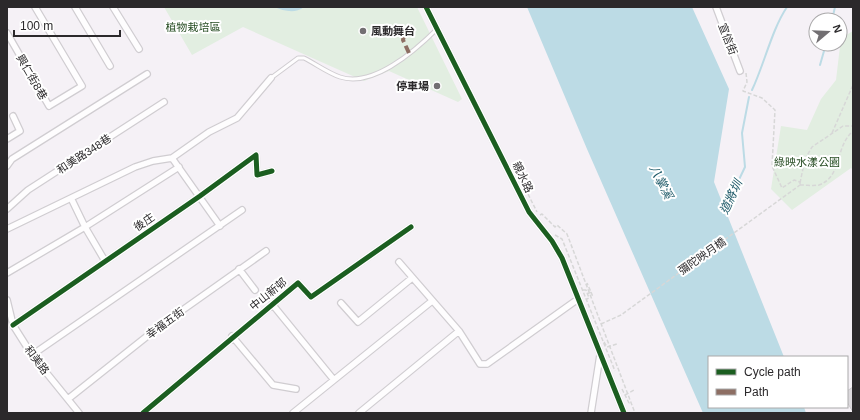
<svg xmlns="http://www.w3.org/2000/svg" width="860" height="420" font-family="Arial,'Noto Sans TC',sans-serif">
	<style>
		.green { fill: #e2eee1 }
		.water { fill: #bcdbe5 }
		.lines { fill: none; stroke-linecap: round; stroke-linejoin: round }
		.stream { stroke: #bcdbe5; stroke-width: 2 }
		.building { fill: #dbd8dc; stroke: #ccc9cd }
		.service-casing { stroke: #d0cdd1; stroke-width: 5 }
		.minor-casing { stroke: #d0cdd1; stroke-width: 8 }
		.path { stroke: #d7d7d7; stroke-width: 1.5; stroke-dasharray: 4 2; stroke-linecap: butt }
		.service { stroke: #fefdfe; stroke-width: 3 }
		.minor { stroke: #fefdfe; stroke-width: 5.5 }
		.quiet { stroke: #8d6e63; stroke-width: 4; stroke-dasharray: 8 4; stroke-linecap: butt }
		.cycleway-casing { stroke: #fff; stroke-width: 8 }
		.cycleway { stroke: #1b5e20; stroke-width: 5 }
		.poi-dot { fill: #726f72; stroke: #fff; stroke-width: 1.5 }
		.labels { text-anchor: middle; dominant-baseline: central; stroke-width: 4; stroke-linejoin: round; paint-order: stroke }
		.park-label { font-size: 11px; fill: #254b21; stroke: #fff }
		.poi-label { font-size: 11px; font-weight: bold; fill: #2b292b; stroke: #fff; text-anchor: start }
		.street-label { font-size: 11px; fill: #2b292b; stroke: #fff }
		.water-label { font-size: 12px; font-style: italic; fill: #195665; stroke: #fff }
	</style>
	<rect width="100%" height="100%" fill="#f5f1f6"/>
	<path class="green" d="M164 7H417L462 99 458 102 389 71 364 81 243 27 192 55Z
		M853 31V170L851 168 792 210 771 189 781 126 807 130 821 99 836 80 841 38Z"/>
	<path class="water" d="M274 7H304C295 14 284 11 274 7Z
		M527 7H692L729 89 714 182 784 357H709V407H804L806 413H703L587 149Z"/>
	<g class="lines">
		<path class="stream" d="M832 20 835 7
			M820 65 826 44
			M752 90C764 65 772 29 787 7
			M724 211 745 167 742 133 749 97"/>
	</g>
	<path class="building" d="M853 387V412L847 402V391Z"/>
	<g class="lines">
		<g class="service-casing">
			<path id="service" d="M271 78 298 58H304C316 64 328 73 340 77 373 88 416 50 438 28"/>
		</g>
		<g class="minor-casing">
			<path id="minor" d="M75 7 110 66
				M113 7 139 49
				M426 7 529 212 552 241 562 258 624 413
				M716 7 740 71
				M7 33 49 106 82 86 35 7
				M7 139 20 131 13 116
				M172 158 220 226
				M7 166 12 159 147 74
				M71 198 85 227 105 261
				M7 209 28 190 164 102
				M7 229 135 167 153 161 172 158 209 132 237 118 271 78
				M399 262 459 331 480 364H487L578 299
				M239 269 255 290
				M7 273 85 227 179 167
				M7 300 13 325 32 355 79 413
				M341 303 358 322 412 278
				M272 304 334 380
				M13 325 200 196 256 155 257 175 272 171
				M232 336 273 385 296 389
				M32 355 242 210
				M68 399 160 326 266 251
				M143 413 298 283 311 297 411 227
				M293 413 432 301
				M359 413 459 331
				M591 413 600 355"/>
		</g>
		<path class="path" d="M746 73 747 82 743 91 762 98 775 110 772 166 782 188 794 180 800 182V185
			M832 133 853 85
			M520 178 537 212
			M800 183 805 159 812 147 843 126H853
			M800 185C806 185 814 186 819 185 843 176 834 148 853 131
			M540 215 542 214 555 227 557 225 567 234 635 413
			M555 235 562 239 615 371
			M583 290H586L589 298 587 299
			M591 292 593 297
			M587 294 591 292 587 283
			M601 324 621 315 800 185
			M604 342 607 347 617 344
			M622 389 629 403 628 404
			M625 395 634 390"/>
		<use href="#service" class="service"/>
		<use href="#minor" class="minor"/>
		<path class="quiet" d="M409 53 403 40 405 31 413 26"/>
		<g class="cycleway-casing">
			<path id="cycleway" d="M426 7 529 212 552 241 562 258 624 413
				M13 325 200 196 256 155 257 175 272 171
				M143 413 298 283 311 297 411 227"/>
		</g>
		<use href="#cycleway" class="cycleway"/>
	</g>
	<g class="poi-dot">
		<circle cx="363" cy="31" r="4"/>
		<circle cx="437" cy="86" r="4"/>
	</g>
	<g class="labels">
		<g class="park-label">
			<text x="193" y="27">植物栽培區</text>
			<text x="807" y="162">綠映水漾公園</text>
		</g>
		<g class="poi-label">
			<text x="371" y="31">風動舞台</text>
			<text x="429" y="86" text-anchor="end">停車場</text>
		</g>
		<g class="street-label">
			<text transform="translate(728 39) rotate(69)">宣信街</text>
			<text transform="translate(32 77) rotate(60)">興仁街8巷</text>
			<text transform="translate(84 154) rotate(-33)">和美路348巷</text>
			<text transform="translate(523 177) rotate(64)">親水路</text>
			<text transform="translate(144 222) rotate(-34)">後庄</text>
			<text transform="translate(702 256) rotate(-35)">彌陀映月橋</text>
			<text transform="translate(268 294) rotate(-39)">中山新邨</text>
			<text transform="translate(165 323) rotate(-36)">幸福五街</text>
			<text transform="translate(37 360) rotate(53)">和美路</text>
		</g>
		<g class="water-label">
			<text transform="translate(661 182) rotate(63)">八掌溪</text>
			<text transform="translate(731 197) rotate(-65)">道將圳</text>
		</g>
	</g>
	<rect width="860" height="420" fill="none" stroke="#2b292b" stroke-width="16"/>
	<rect x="708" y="356" width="140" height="52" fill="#ffffff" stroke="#aaa9aa"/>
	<rect x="716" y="369" width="20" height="6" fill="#1b5e20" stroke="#aaa9aa"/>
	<text x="744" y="376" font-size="12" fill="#2b292b">Cycle path</text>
	<rect x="716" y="389" width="20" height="6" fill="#8d6e63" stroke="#aaa9aa"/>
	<text x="744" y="396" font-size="12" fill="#2b292b">Path</text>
	<g transform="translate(828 32) rotate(71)"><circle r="19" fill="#ffffff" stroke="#aaa9aa"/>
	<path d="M0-3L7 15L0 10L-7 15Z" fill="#726f72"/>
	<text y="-6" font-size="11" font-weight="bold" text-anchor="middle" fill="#2b292b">N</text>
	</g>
	<path d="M14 30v6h106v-6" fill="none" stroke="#2b292b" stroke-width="2"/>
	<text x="20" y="30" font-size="12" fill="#2b292b" stroke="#ffffff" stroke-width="3" paint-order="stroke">100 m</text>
</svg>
